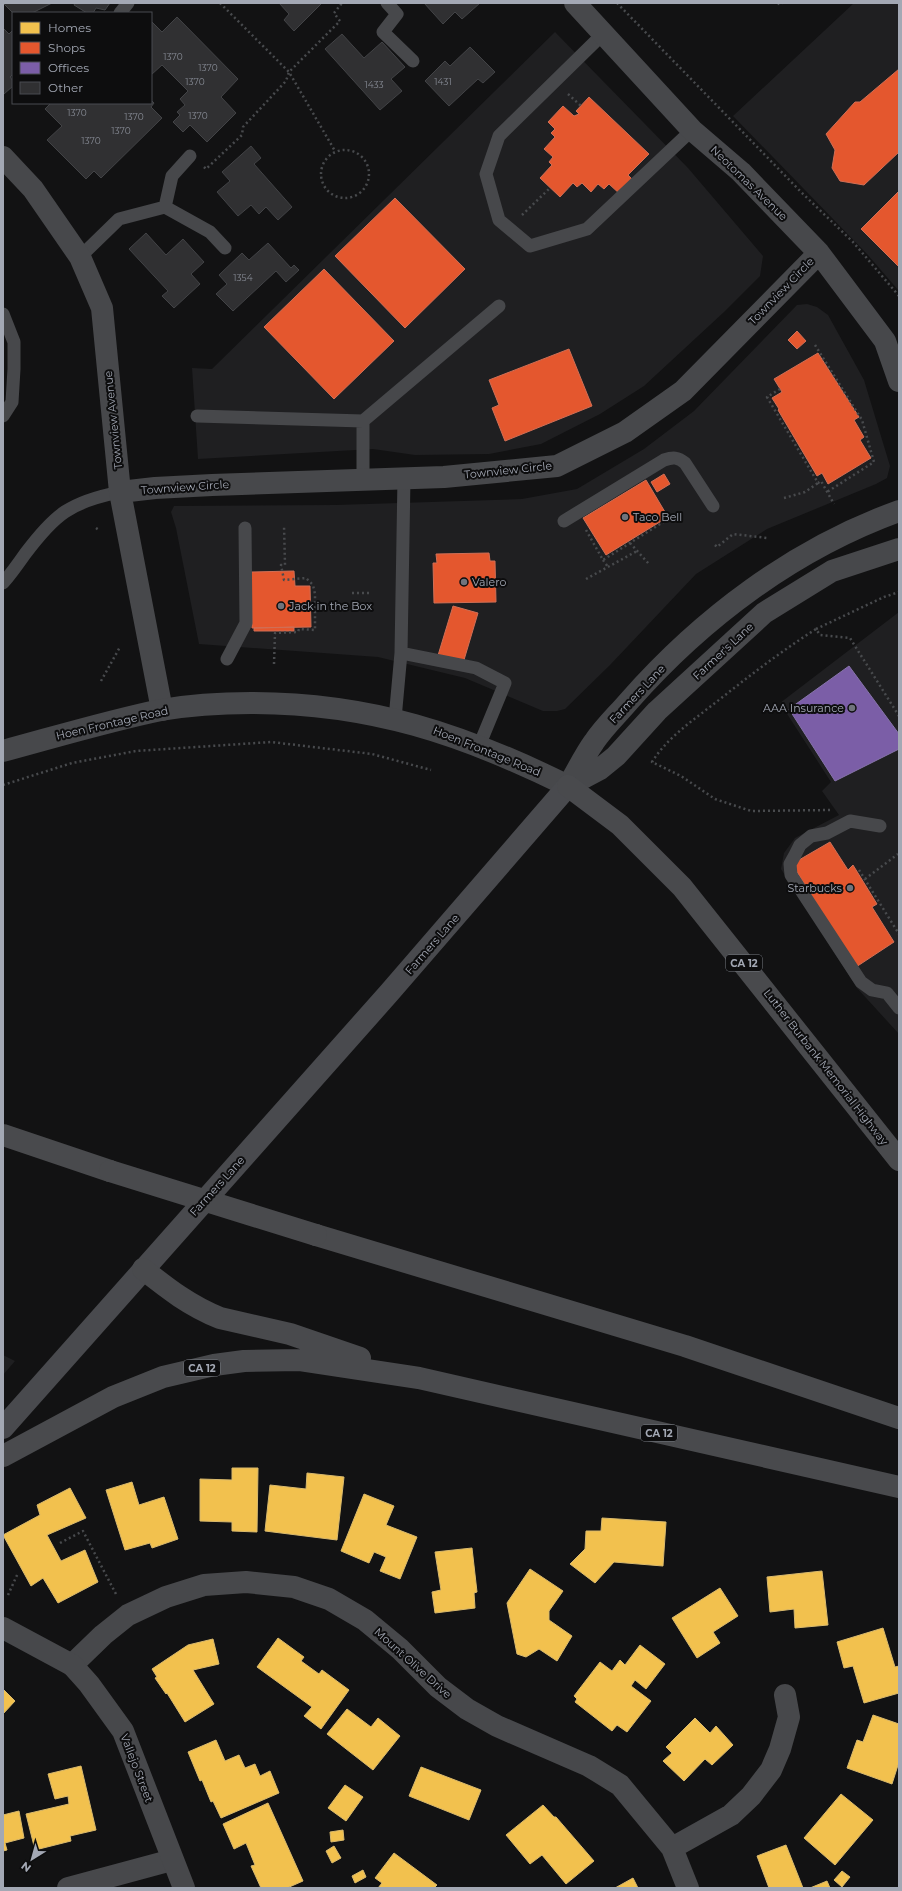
<svg xmlns="http://www.w3.org/2000/svg" width="902" height="1891" font-family="Montserrat,sans-serif">
	<style>
		.built { fill: #1f1f21 }
		.homes { fill: #f2c14e; stroke: #daba6d }
		.shops { fill: #e4572e; stroke: #d06f56 }
		.offices { fill: #7b5ea7; stroke: #8774ab }
		.building { fill: #303032; stroke: #424346 }
		.lines { fill: none; stroke-linecap: round; stroke-linejoin: round }
		.path { stroke: #484a4d; stroke-width: 2.5; stroke-dasharray: 2 3; stroke-linecap: butt }
		.service { stroke: #47484b; stroke-width: 13 }
		.minor { stroke: #47484b; stroke-width: 22 }
		.tertiary { stroke: #47484b; stroke-width: 22 }
		.primary { stroke: #494a4e; stroke-width: 22 }
		.motorway { stroke: #494a4d; stroke-width: 22 }
		.motorway-bridge { stroke: #494a4d; stroke-width: 22 }
		.poi-dot { fill: #70747c; stroke: #0d0d0e; stroke-width: 1.5 }
		.labels { text-anchor: middle; dominant-baseline: central; stroke-width: 4; stroke-linejoin: round; paint-order: stroke }
		.number-label { font-size: 9px; fill: #868a94 }
		.shield { fill: #0d0d0e; stroke: #767a82; stroke-width: 1 }
		.shield-label { font-size: 10px; font-weight: bold; fill: #a3a8b4 }
		.street-label { font-size: 11px; fill: #a3a8b4; stroke: #0d0d0e }
		.poi-label { font-size: 11px; fill: #a3a8b4; stroke: #0d0d0e; text-anchor: start }
	</style>
	<rect width="100%" height="100%" fill="#121213"/>
	<path class="built" d="M854 3H899V291L867 254 733 116Z
		M555 32 688 168 763 256 760 276 724 312 644 386 600 414 541 444 489 454 415 455 373 449 198 459 192 368 212 369Z
		M807 304 817 307 828 315 864 380 890 466 887 478 876 484 767 529 696 574 610 665 565 709 557 711H543L465 678 378 657 199 644 176 528 171 512 174 506 336 505 522 499 577 489 644 449 694 411 797 305Z
		M899 612V1034L857 988 781 869 784 853 795 838 839 815 822 791 831 782 780 703Z
		M3 1355 15 1361 3 1375Z"/>
	<path class="homes" d="M232 1468H258L257 1532 232 1531V1522L200 1521V1479L232 1480Z
		M307 1473 344 1477 337 1540 265 1531 270 1485 306 1489Z
		M132 1482 139 1505 164 1497 178 1539 152 1548 150 1543 125 1550 106 1490Z
		M70 1488 86 1518 47 1535 61 1561 85 1550 98 1582 58 1603 43 1578 31 1586 3 1535 40 1515 37 1505Z
		M364 1494 394 1506 386 1525 417 1537 400 1579 380 1571 386 1557 374 1552 369 1563 341 1551Z
		M602 1518 666 1522 663 1566 614 1562 595 1583 570 1564 585 1549 586 1531H601Z
		M472 1548 477 1592 474 1593 475 1608 435 1613 432 1592 441 1590 435 1552Z
		M530 1569 563 1591 549 1611V1620L572 1636 557 1661 539 1649 526 1657 517 1654 507 1603Z
		M822 1571 828 1625 795 1628 794 1609 770 1612 767 1577Z
		M720 1588 738 1616 713 1632 720 1643 697 1658 672 1618Z
		M883 1628 895 1667 899 1666V1693L864 1703 853 1666 844 1668 837 1642Z
		M278 1638 304 1657 301 1661 319 1674 322 1670 349 1690 321 1729 304 1716 312 1707 257 1667Z
		M213 1639 219 1664 193 1670 214 1704 185 1722 167 1693 166 1694 155 1678 157 1677 152 1669 188 1645Z
		M640 1645 665 1664 646 1689 635 1680 631 1686 651 1701 627 1732 617 1725 612 1731 575 1702 577 1699 574 1696 600 1662 612 1671 620 1660 625 1665Z
		M3 1689 15 1701 3 1714Z
		M347 1709 371 1727 378 1718 400 1736 373 1770 327 1734Z
		M873 1715 899 1724V1762L892 1784 847 1768 857 1740 863 1742Z
		M695 1718 710 1733 716 1726 733 1745 712 1765 705 1759 684 1781 663 1761 672 1753 666 1747Z
		M216 1740 225 1761 239 1755 245 1768 255 1764 260 1776 270 1771 279 1793 221 1818 213 1801 211 1802 202 1780 200 1781 188 1752Z
		M81 1766 96 1830 70 1836 71 1841 35 1850 26 1814 69 1804 68 1796 55 1799 48 1774Z
		M421 1767 481 1790 469 1820 409 1796Z
		M345 1785 363 1797 346 1821 328 1808Z
		M841 1794 873 1820 835 1865 804 1838Z
		M268 1803 303 1881 287 1888H261L251 1866 255 1865 246 1843 234 1849 223 1824Z
		M543 1805 554 1817H556L594 1861 566 1884 542 1855 530 1864 506 1835Z
		M19 1811 24 1838 5 1843 7 1850 3 1851V1815Z
		M343 1830 344 1840 331 1842 330 1832Z
		M786 1845 803 1888H769L757 1856Z
		M334 1846 341 1858 332 1863 326 1851Z
		M394 1853 437 1885 434 1888H378L382 1883 375 1878Z
		M363 1870 366 1877 355 1883 352 1876Z
		M842 1871 850 1877 842 1887 834 1880Z
		M633 1878 638 1888H615Z
		M827 1881 830 1888H810Z"/>
	<path class="shops" d="M899 69V152L864 185 840 181 832 168 835 150 826 134 855 102H860Z
		M589 97 649 154 628 175 634 181 621 195 609 184 604 189 598 184 591 192 582 183 577 187 573 183 560 197 540 178 552 165 549 162 553 157 544 149 555 137 551 133 555 129 548 122 563 106 574 116 579 114 576 111Z
		M899 191V267L861 229Z
		M395 198 465 269 405 328 335 256Z
		M324 269 394 341 334 399 264 327Z
		M797 331 806 341 797 349 788 340Z
		M569 349 592 406 505 441 492 408 499 405 489 380Z
		M818 353 859 417 854 420 864 437 860 440 871 458 828 484 822 473 817 476 778 410 779 409 772 398 782 392 774 379Z
		M664 474 670 484 657 492 651 482Z
		M646 480 668 517 606 555 583 518Z
		M489 553 490 561H495L496 602 434 603 433 563H437L436 554Z
		M294 571 295 586H310L311 627 252 628 251 572Z
		M453 606 478 613 461 670 436 662Z
		M294 627V631H254V628Z
		M830 842 848 870 853 865 877 904 872 907 894 942 856 967 792 864Z"/>
	<path class="offices" d="M849 666 899 734V749L835 781 789 709Z"/>
	<path class="building" d="M3 3H52L32 13H13Z
		M75 3H110L105 10 96 8 93 13H87L74 5Z
		M279 3H320L321 4 294 31 284 20 289 14Z
		M424 3H480L462 19 455 12 443 24Z
		M177 17 238 79 221 97 236 113 207 142 190 125 183 132 173 122 180 115 177 112 185 105 180 99 188 91 162 65 151 75V21L162 32Z
		M3 28 9 34 13 30V74L10 77 13 81V86L4 94 3 92Z
		M342 34 364 58 382 42 405 67 391 79 402 91 380 110 325 49Z
		M470 47 495 72 483 83 478 79 449 106 425 81 445 61 450 66Z
		M151 100 154 103 151 107 162 118 101 178 94 171 86 179 47 140 62 126 45 109 51 103H151Z
		M251 146 261 158 254 164 292 207 278 220 266 207 259 214 251 205 238 216 217 192 230 181 222 172Z
		M146 233 166 255 183 239 204 262 191 274 200 284 174 308 162 296 168 291 129 249Z
		M268 243 291 268 294 265 299 270 286 282 276 271 233 311 216 294 227 284 219 275 242 253 249 260Z"/>
	<g class="lines">
		<path class="path" d="M220 3 289 72 335 151
			M617 3 801 192 853 242 899 296
			M778 3 780 5 782 3
			M568 94 581 106
			M321 174a24 24 0 1 1 48 0a24 24 0 1 1-48 0Z
			M204 167 206 169 242 135 243 127 286 81 289 72 340 21 334 13 342 3
			M522 215 550 188
			M815 345 862 420 874 462 827 492
			M780 389 767 397 818 483 821 481 834 504
			M784 498 805 492 818 483
			M96 528 99 530
			M586 530 603 560 668 519
			M630 543 649 564
			M715 545 717 547 733 534 767 538
			M603 560 608 567
			M586 579 637 551
			M352 593H369
			M816 629 884 597 899 592
			M274 664 275 633 298 632 299 629 315 630V594L313 585 306 578 284 580 281 565H285L284 525
			M101 681 120 647
			M3 785 72 763 136 751 271 742 372 754 431 770
			M830 810 751 811 715 799 681 776 652 762C667 738 692 721 715 703 748 677 780 652 816 629L820 635 850 638 899 716
			M859 870 899 934
			M865 879 898 854
			M60 1543 83 1531 117 1596
			M8 1595 18 1573"/>
		<path class="service" d="M387 3 397 14 383 32 413 61
			M120 13 128 3
			M604 33 499 136 486 174 499 220 530 246 587 229 692 130
			M165 207 172 176 190 156
			M80 257 119 219 165 207 210 232 225 248
			M3 314 14 342V369L12 402 3 416
			M197 416 363 421V479
			M363 421 499 306
			M564 521 664 460C673 457 678 457 685 463L713 506
			M3 583C11 574 18 564 25 554 55 514 70 502 120 492
			M401 653 476 668 505 683 479 746
			M227 659 246 623 245 528
			M395 719 401 653 404 478
			M880 826 850 821 827 833 811 836 800 845 795 855 790 864 791 875 861 982 872 990 887 993 899 1008"/>
		<path class="minor" d="M575 3 692 130 741 172 819 253 885 341 899 381
			M3 157 33 189 80 257 102 308 120 492 162 710
			M120 492 155 488 212 485 444 477 557 466 625 432 683 391 819 253
			M72 1665 103 1635 128 1615 166 1597 204 1585 246 1582 294 1587 329 1599 365 1620 400 1649 438 1687 467 1709 497 1726 589 1766 620 1785 672 1848 688 1888
			M672 1848 731 1815 751 1796 771 1770 780 1749 789 1717 785 1695
			M68 1888 172 1860"/>
		<path class="tertiary" d="M3 751C55 737 108 721 161 710 190 705 221 703 251 703 370 703 463 734 568 786
			M568 786C577 771 584 756 594 742 604 727 618 714 629 701 702 618 794 549 899 511
			M568 786 600 769 616 756 657 711 764 613 832 571 899 549
			M3 1628 72 1665 89 1684 123 1731 184 1888"/>
		<path class="primary" d="M3 1428 389 993 568 786"/>
		<path class="motorway" d="M568 786 620 825 682 887 899 1160
			M3 1135 110 1171
			M316 1235 685 1346 899 1418
			M143 1269C168 1289 190 1306 220 1318L290 1334 360 1358
			M3 1456 113 1397 163 1377 214 1365 244 1361 300 1360 419 1378 899 1487"/>
		<path class="motorway-bridge" d="M110 1171 316 1235"/>
	</g>
	<g class="poi-dot">
		<circle cx="625" cy="517" r="4"/>
		<circle cx="464" cy="582" r="4"/>
		<circle cx="281" cy="606" r="4"/>
		<circle cx="852" cy="708" r="4"/>
		<circle cx="850" cy="888" r="4"/>
	</g>
	<g class="labels">
		<g class="number-label">
			<text x="173" y="56">1370</text>
			<text x="208" y="67">1370</text>
			<text x="195" y="81">1370</text>
			<text x="443" y="81">1431</text>
			<text x="374" y="84">1433</text>
			<text x="77" y="112">1370</text>
			<text x="198" y="115">1370</text>
			<text x="134" y="116">1370</text>
			<text x="121" y="130">1370</text>
			<text x="91" y="140">1370</text>
			<text x="243" y="277">1354</text>
		</g>
		<g class="shield">
			<rect x="726" y="955" width="36" height="16" rx="3"/>
			<rect x="184" y="1360" width="36" height="16" rx="3"/>
			<rect x="641" y="1425" width="36" height="16" rx="3"/>
		</g>
		<g class="shield-label">
			<text x="744" y="963">CA 12</text>
			<text x="202" y="1368">CA 12</text>
			<text x="659" y="1433">CA 12</text>
		</g>
		<g class="street-label">
			<text transform="translate(749 183) rotate(44)">Neotomas Avenue</text>
			<text transform="translate(781 291) rotate(-46)">Townview Circle</text>
			<text transform="translate(113 420) rotate(-96)">Townview Avenue</text>
			<text transform="translate(508 470) rotate(-6)">Townview Circle</text>
			<text transform="translate(185 487) rotate(-4)">Townview Circle</text>
			<text transform="translate(723 651) rotate(-43)">Farmer's Lane</text>
			<text transform="translate(637 694) rotate(-47)">Farmers Lane</text>
			<text transform="translate(112 723) rotate(-13)">Hoen Frontage Road</text>
			<text transform="translate(487 751) rotate(22)">Hoen Frontage Road</text>
			<text transform="translate(432 944) rotate(-49)">Farmers Lane</text>
			<text transform="translate(826 1067) rotate(52)">Luther Burbank Memorial Highway</text>
			<text transform="translate(217 1186) rotate(-48)">Farmers Lane</text>
			<text transform="translate(413 1663) rotate(42)">Mount Olive Drive</text>
			<text transform="translate(137 1768) rotate(69)">Vallejo Street</text>
		</g>
		<g class="poi-label">
			<text x="633" y="517">Taco Bell</text>
			<text x="472" y="582">Valero</text>
			<text x="289" y="606">Jack in the Box</text>
			<text x="844" y="708" text-anchor="end">AAA Insurance</text>
			<text x="842" y="888" text-anchor="end">Starbucks</text>
		</g>
	</g>
	<rect width="902" height="1891" fill="none" stroke="#a3a8b4" stroke-width="8"/>
	<rect x="12" y="12" width="140" height="92" fill="#0d0d0e" stroke="#494b50"/>
	<rect x="20" y="22" width="20" height="12" fill="#f2c14e" stroke="#494b50"/>
	<text x="48" y="32" font-size="12" fill="#a3a8b4">Homes</text>
	<rect x="20" y="42" width="20" height="12" fill="#e4572e" stroke="#494b50"/>
	<text x="48" y="52" font-size="12" fill="#a3a8b4">Shops</text>
	<rect x="20" y="62" width="20" height="12" fill="#7b5ea7" stroke="#494b50"/>
	<text x="48" y="72" font-size="12" fill="#a3a8b4">Offices</text>
	<rect x="20" y="82" width="20" height="12" fill="#303032" stroke="#494b50"/>
	<text x="48" y="92" font-size="12" fill="#a3a8b4">Other</text>
	<g transform="translate(32 1859) rotate(217)" stroke="#0d0d0e" stroke-width="3" paint-order="stroke">
	<path d="M0-3L7 15L0 10L-7 15Z" fill="#a3a8b4"/>
	<text y="-6" font-size="11" font-weight="bold" text-anchor="middle" fill="#a3a8b4">N</text>
	</g>
</svg>
